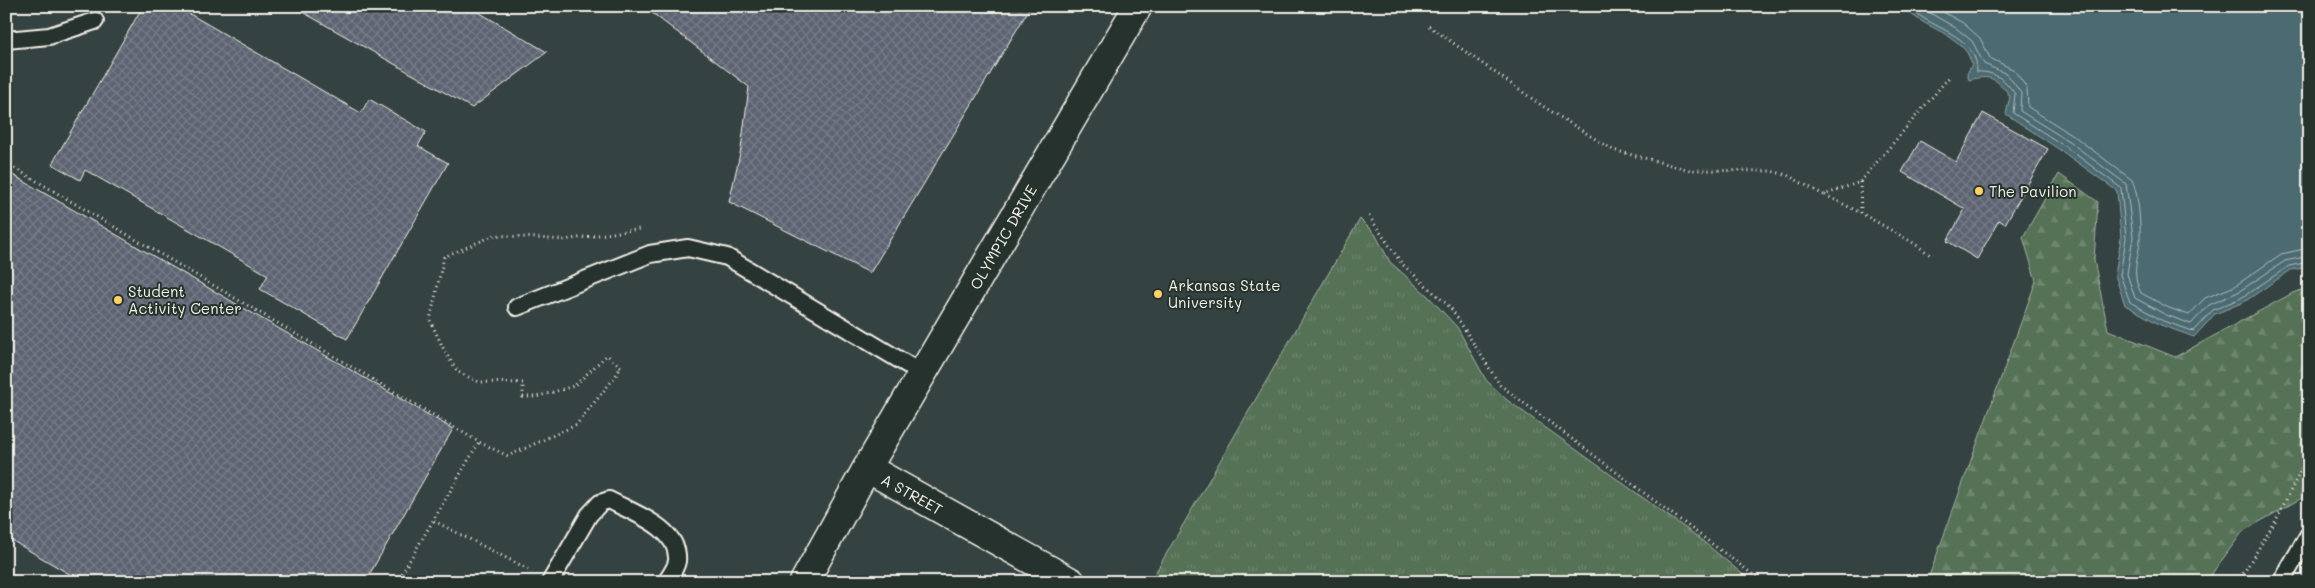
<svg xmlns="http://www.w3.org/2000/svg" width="2315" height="588" font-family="Mali,sans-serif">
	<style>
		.built { fill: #364242 }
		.grass { fill: url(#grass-tufts); stroke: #a4b1a0 }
		.forest { fill: url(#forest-firs); stroke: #a4b1a0 }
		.water { fill: #4c6a72; stroke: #8fa0a1 }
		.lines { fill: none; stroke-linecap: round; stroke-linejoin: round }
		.shore { stroke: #b1bbb9; stroke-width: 1 }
		.building { fill: url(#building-cross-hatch); stroke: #f4f1e8 }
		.service-casing { stroke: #f4f1e8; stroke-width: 20 }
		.minor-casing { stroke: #f4f1e8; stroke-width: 31 }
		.path { stroke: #f4f1e8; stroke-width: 3; stroke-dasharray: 1 4; stroke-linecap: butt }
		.service { stroke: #26332d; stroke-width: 16 }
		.minor { stroke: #26332d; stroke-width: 28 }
		.poi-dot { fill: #ffd166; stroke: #26332d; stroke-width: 2 }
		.labels { text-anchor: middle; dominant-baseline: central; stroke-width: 4; stroke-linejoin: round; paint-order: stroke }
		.poi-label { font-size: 15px; fill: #f4f1e8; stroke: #26332d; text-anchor: start }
		.street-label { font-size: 15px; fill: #f4f1e8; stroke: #26332d }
	</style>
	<defs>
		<pattern id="grass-tufts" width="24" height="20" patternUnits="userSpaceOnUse" patternTransform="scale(1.25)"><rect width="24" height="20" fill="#557157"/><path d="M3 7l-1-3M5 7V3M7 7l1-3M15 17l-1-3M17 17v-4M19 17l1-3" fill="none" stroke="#6e866f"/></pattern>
		<pattern id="forest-firs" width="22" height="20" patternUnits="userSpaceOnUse" patternTransform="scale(1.25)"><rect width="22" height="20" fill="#557157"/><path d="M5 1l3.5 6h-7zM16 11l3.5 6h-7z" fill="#6e866f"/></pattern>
		<pattern id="building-cross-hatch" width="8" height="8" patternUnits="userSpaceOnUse" patternTransform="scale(1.25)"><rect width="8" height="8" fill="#5d6472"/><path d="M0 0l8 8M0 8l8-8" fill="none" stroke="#757b86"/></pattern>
	</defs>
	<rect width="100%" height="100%" fill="#26332d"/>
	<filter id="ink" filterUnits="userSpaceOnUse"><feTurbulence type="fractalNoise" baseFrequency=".02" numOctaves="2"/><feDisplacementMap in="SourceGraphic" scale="10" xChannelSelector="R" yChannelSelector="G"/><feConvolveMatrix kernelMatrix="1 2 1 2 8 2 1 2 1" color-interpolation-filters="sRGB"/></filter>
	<g filter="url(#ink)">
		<path class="built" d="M6 6H2309V582H6Z"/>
		<path class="grass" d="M1360 219 1375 234 1390 262 1428 296 1457 327 1486 380 1507 400 1699 538 1752 582H1150Z"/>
		<path class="forest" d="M2059 174 2098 202 2094 260 2108 330 2175 357 2291 294 2309 287V494L2243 531 2206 582H1927L2036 281 2023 237Z"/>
		<path class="water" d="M1903 6H2302L2309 16V267L2291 270 2244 302 2215 314 2194 337 2161 325 2125 305 2115 275 2121 238 2117 191 2063 152 2006 114 2010 96C1997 79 1991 74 1969 80L1967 74 1972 64C1970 59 1968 53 1965 50 1949 30 1919 26 1903 6Z"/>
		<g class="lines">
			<path class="shore" d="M1909 6C1929 29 1965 30 1976 61 1977 65 1975 68 1976 72 1994 71 2005 79 2015 94L2013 113 2066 147 2121 188 2126 238 2120 275 2130 302 2163 321 2193 331 2213 310 2241 298 2289 266 2309 262
				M1918 6 1956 28 1972 41 1984 64 2007 74 2021 93 2020 111 2070 142 2126 184 2133 237 2127 274 2135 298 2166 315 2191 324 2209 305 2238 292 2285 261 2309 256
				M1932 6 1963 23 1980 38 1990 58 2014 70 2027 88 2028 107 2074 136 2132 180C2138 191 2141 225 2140 239 2139 261 2130 269 2141 293L2169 308 2189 315 2205 298 2235 286 2281 254 2309 248"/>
		</g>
		<path class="building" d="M143 6H176L361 113 369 99 426 132 418 146 448 163 347 339 260 289 268 275 85 170 80 180 52 164Z
			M292 6H468L547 52 472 108Z
			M643 6H1031L870 273 729 202 741 149 749 87Z
			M1983 113 2048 149 2005 224 1999 220 1977 259 1947 241 1965 209 1902 172 1920 141 1956 162Z
			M6 171 453 429 365 582H83L6 537Z"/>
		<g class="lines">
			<g class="service-casing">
				<path id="service" d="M6 40 49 36 95 21
					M517 307 650 254 688 248 727 257 923 374
					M550 582 589 515 600 503 609 500C633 513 680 528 677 561 676 568 670 576 666 582
					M2281 582 2309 534"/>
			</g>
			<g class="minor-casing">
				<path id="minor" d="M867 468 1071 582
					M804 582 867 468 1138 6"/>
			</g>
			<path class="path" d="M1429 26 1541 105 1613 150 1690 170 1771 171 1787 175 1824 195 1860 182 1951 75
				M6 163 479 442 508 456 576 425 615 377 621 367 607 355 574 386 536 397H523V383L479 382 458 372 445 352 430 320 444 257 495 235 564 240 640 229
				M1860 182 1861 213 1912 242 1932 256
				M1825 195 1861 213
				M1369 216 1402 264 1451 308 1500 385 1763 582
				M434 521 528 569
				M397 582 479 442
				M2238 582 2275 522 2309 454"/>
			<use href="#service" class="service"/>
			<use href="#minor" class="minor"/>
		</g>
	</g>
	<g class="poi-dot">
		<circle cx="1979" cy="191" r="5"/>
		<circle cx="1158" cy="294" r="5"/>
		<circle cx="118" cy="300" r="5"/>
	</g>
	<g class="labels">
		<g class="poi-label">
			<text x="1989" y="191">The Pavilion</text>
			<text x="1168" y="285">Arkansas State<tspan x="1168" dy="17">University</tspan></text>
			<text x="128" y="291">Student<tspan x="128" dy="17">Activity Center</tspan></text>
		</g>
		<g class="street-label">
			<text transform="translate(1003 237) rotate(-60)">OLYMPIC DRIVE</text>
			<text transform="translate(912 494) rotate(29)">A STREET</text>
		</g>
	</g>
	<rect width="2315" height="588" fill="none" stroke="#26332d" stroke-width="25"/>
	<rect x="12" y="12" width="2290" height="563" fill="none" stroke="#f4f1e8" stroke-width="2" filter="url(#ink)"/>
</svg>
